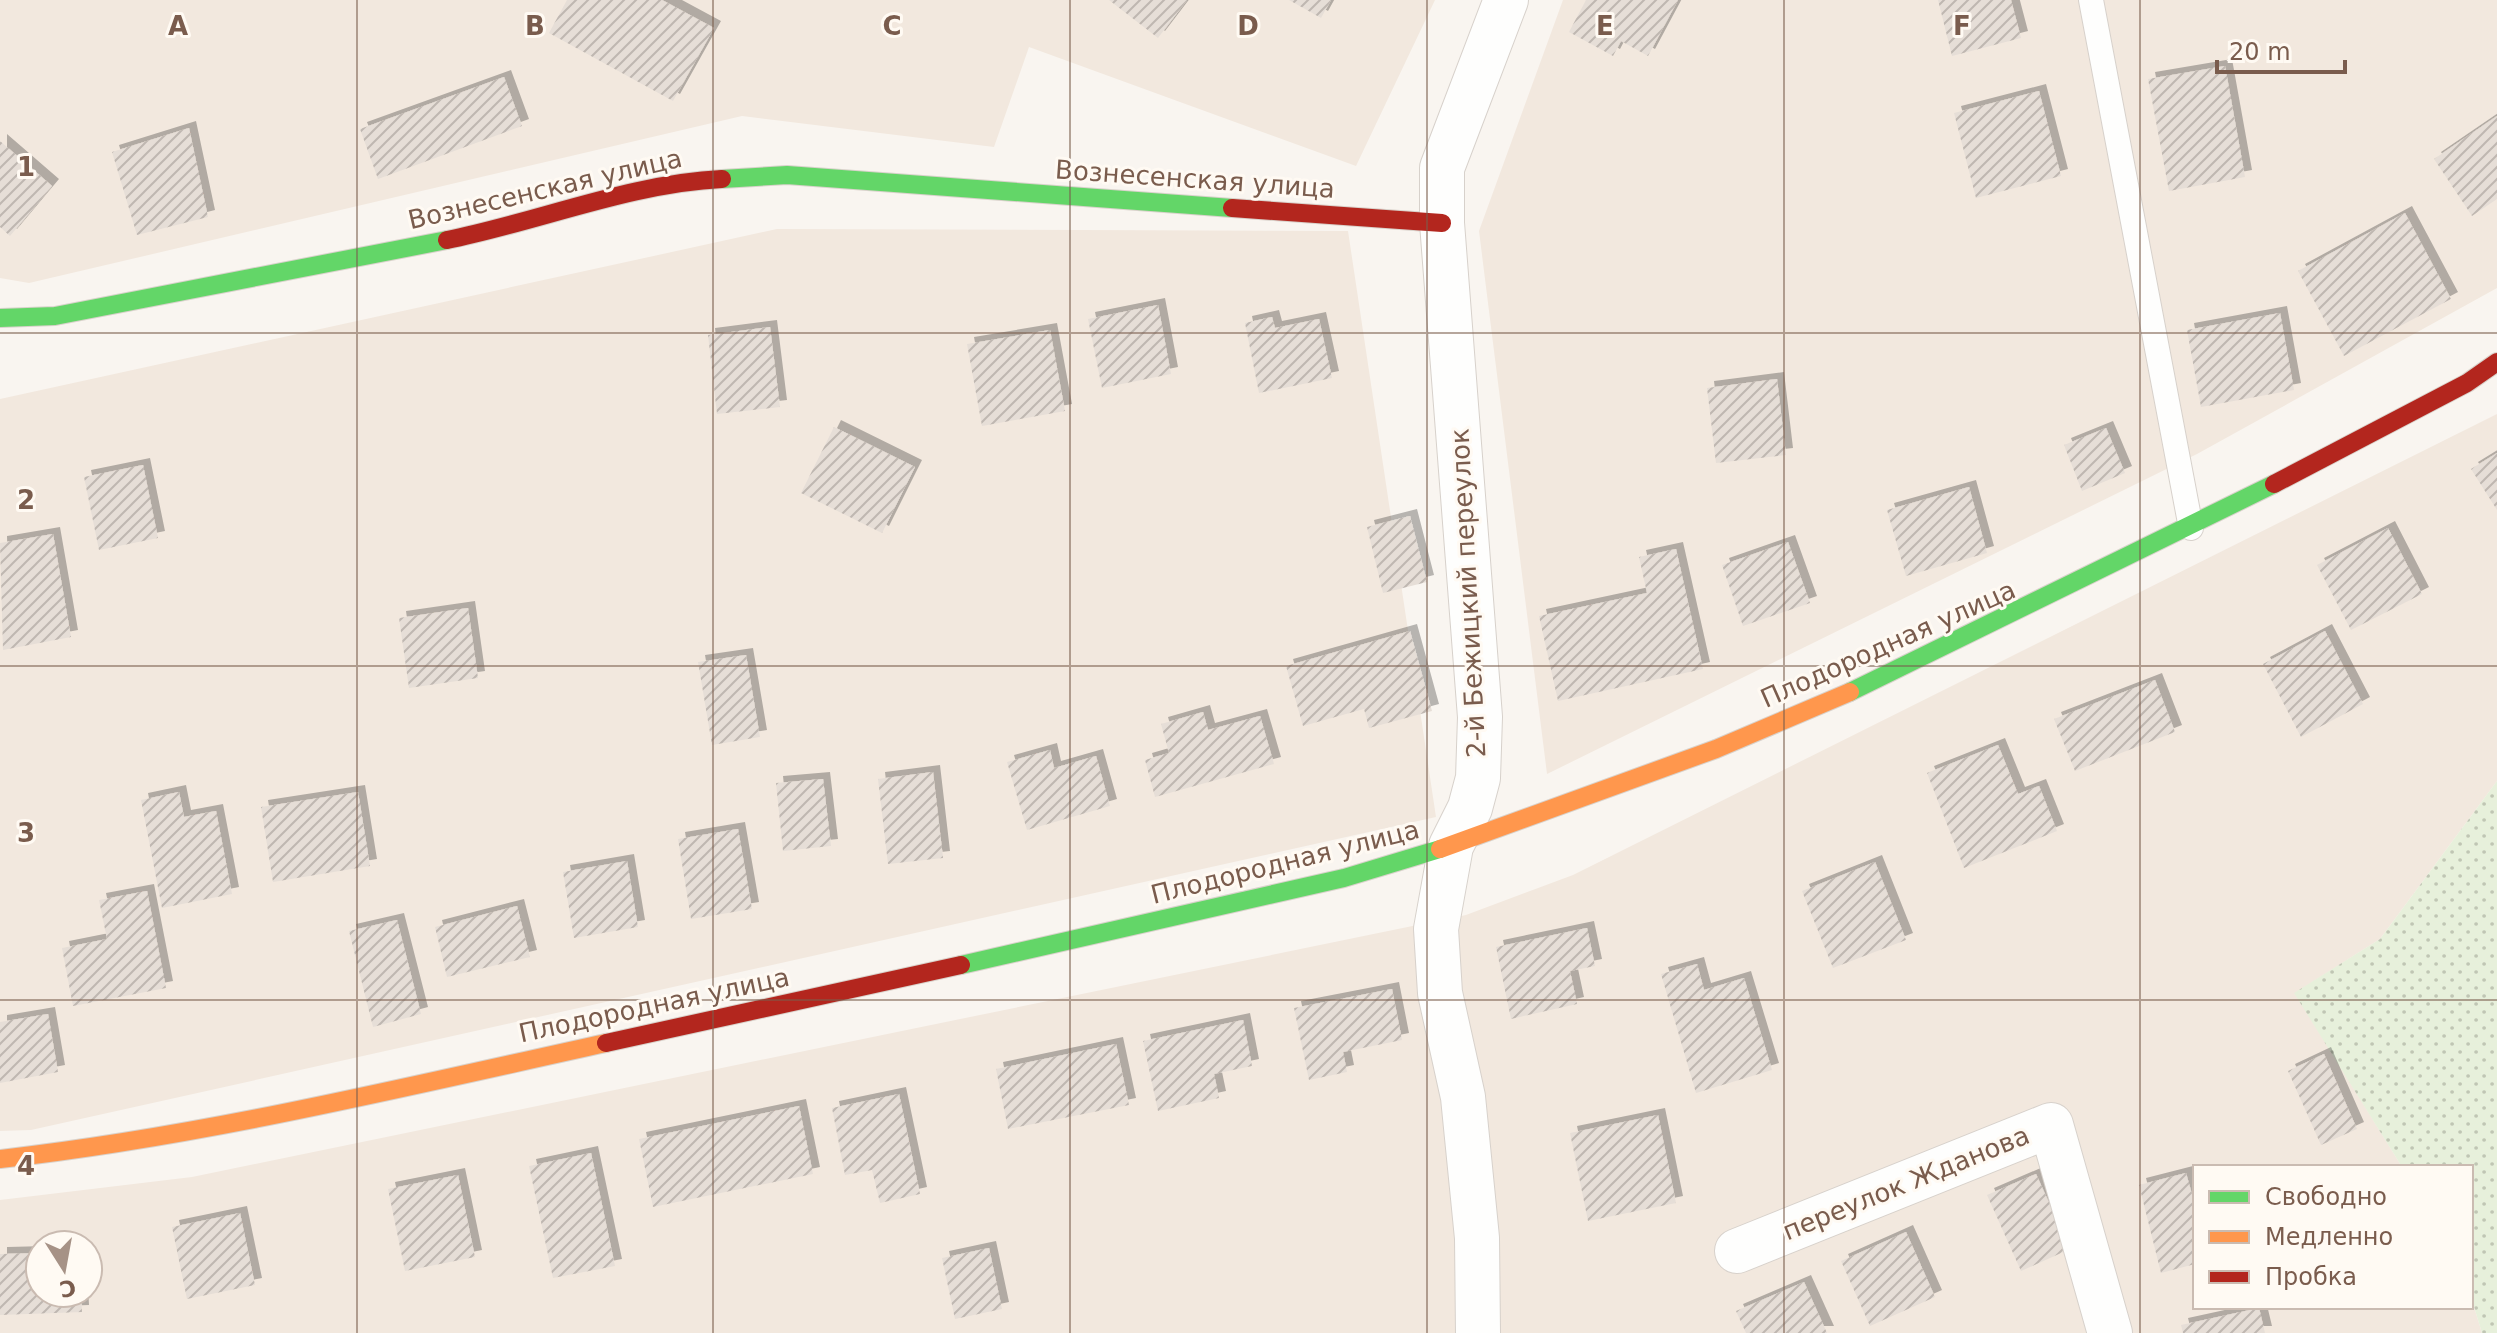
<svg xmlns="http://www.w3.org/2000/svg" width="2497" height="1333" font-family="'DejaVu Sans',sans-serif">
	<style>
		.residential { fill: #f2e8de; fill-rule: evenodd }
		.green { fill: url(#green-dots) }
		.building { fill: url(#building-hatch); filter: url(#shadow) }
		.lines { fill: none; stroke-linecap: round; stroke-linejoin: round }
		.lane-casing { stroke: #d7d1cb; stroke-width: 26 }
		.street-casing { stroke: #d7d1cb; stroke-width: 46 }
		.fast-casing { stroke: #d9d2cb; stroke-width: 20 }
		.slow-casing { stroke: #d9d2cb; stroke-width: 20 }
		.jam-casing { stroke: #d9d2cb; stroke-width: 20 }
		.lane { stroke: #fefefd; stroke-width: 24 }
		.street { stroke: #fefefd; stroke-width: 44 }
		.fast { stroke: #63d668; stroke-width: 18 }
		.slow { stroke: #ff974d; stroke-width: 18 }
		.jam { stroke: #b3261e; stroke-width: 18 }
		.grid { fill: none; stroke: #7a5c4d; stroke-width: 2; stroke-opacity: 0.55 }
		.labels { text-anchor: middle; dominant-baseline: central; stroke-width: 6; stroke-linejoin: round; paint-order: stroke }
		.street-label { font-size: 26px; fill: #7a5c4d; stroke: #fffaf3 }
		.grid-label { font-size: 26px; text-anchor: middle; font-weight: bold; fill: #7a5c4d; stroke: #fffaf3; stroke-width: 6; stroke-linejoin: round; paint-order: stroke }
	</style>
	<defs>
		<pattern id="green-dots" width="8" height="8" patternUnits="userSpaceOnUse" patternTransform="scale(2)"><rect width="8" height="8" fill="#e7f0db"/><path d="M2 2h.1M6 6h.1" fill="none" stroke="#c0c6b4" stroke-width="1.8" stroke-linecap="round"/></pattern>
		<pattern id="building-hatch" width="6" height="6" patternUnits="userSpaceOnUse" patternTransform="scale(2)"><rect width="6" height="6" fill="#e6ded7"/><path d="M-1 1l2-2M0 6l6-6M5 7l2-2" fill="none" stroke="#bfb7b1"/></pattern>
		<filter id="shadow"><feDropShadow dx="7" dy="-7" stdDeviation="0" flood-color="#0004"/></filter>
	</defs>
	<rect width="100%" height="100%" fill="#f9f5f0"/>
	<path class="residential" d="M0 0H1435L1356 166 1029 47 994 147 742 116 29 283 0 278Z
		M1563 0H2497V288L2197 454 1547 774 1479 231Z
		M777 229 1348 231 1436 817 31 1130 0 1131V399Z
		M2497 414V781L2380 939 2295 993 2402 1167H2195V1307H2471V1297L2482 1333H0V1200L192 1177 1466 915 1573 875ZM40 1245H88V1293H40Z"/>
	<path class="green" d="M2497 781V1333H2482L2471 1297V1167H2402L2294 993 2380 939Z"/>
	<path class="building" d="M567 0H662L714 28 673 101 549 33Z
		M1109 0H1187L1158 38Z
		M1289 0H1331L1321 18Z
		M1586 0H1678L1648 56 1621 41 1613 56 1569 32Z
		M1938 0H2011L2021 38 1952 56Z
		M2225 66 2245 177 2169 191 2148 79Z
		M504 77 522 126 378 179 360 129Z
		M2039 91 2061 176 1976 198 1954 113Z
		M2497 116V199L2472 216 2434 159Z
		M189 128 208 217 137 235 112 152Z
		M0 141 52 186 10 236 0 227Z
		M2405 213 2451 299 2344 356 2298 271Z
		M1158 305 1171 374 1102 388 1088 319Z
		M2280 313 2294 390 2201 407 2187 330Z
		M1272 317 1275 328 1319 319 1332 378 1259 393 1245 323Z
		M770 327 780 407 717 414 708 335Z
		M1050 330 1065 411 982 426 967 344Z
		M1777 379 1786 455 1716 463 1707 388Z
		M834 427 915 467 882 533 801 493Z
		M2106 428 2125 473 2082 491 2064 445Z
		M2497 453V510L2471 469Z
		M143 465 158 538 99 550 84 477Z
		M1969 487 1987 553 1906 576 1887 510Z
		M1410 516 1427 582 1383 593 1367 527Z
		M2388 528 2422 594 2351 630 2317 565Z
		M53 534 71 637 3 650 0 543Z
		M1788 542 1810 603 1743 626 1722 565Z
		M1676 549 1703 669 1558 701 1539 616 1647 593 1639 557Z
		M468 608 478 678 409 688 399 618Z
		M1410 631 1432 711 1369 728 1364 709 1303 726 1286 666Z
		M2325 631 2363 704 2301 737 2263 664Z
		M746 655 760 737 712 745 698 662Z
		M2155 680 2175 732 2075 771 2054 719Z
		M1203 712 1208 730 1260 716 1274 764 1155 797 1145 760 1169 753 1161 724Z
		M1998 745 2018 794 2039 786 2057 831 1964 868 1927 773Z
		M1050 750 1054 768 1096 756 1110 806 1027 830 1007 762Z
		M933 772 943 858 888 864 878 779Z
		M823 779 831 846 783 851 776 783Z
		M179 792 184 817 216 811 232 894 162 908 141 800Z
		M358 792 370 866 273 882 261 807Z
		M738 829 752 909 691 919 678 839Z
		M627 861 638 927 574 938 563 872Z
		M1875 862 1906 940 1833 968 1802 891Z
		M147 891 166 988 73 1006 62 948 107 939 99 900Z
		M517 906 530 957 447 977 435 927Z
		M397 920 421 1014 373 1027 349 931Z
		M1587 928 1595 966 1570 971 1577 1004 1511 1019 1496 947Z
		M1697 964 1704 990 1744 978 1772 1070 1696 1093 1661 974Z
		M1392 989 1402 1040 1343 1052 1347 1072 1309 1080 1294 1008Z
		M48 1014 58 1072 0 1083V1022Z
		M1243 1020 1252 1066 1214 1074 1219 1098 1158 1111 1143 1041Z
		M1116 1044 1129 1105 1008 1129 996 1069Z
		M2324 1054 2357 1129 2321 1145 2288 1071Z
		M899 1094 920 1194 880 1203 872 1170 845 1175 832 1108Z
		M799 1106 813 1174 653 1207 639 1139Z
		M1658 1115 1676 1203 1588 1221 1570 1133Z
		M591 1153 615 1266 553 1278 529 1166Z
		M2186 1173 2195 1205V1264L2161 1273 2139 1185Z
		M2036 1174 2070 1249 2021 1271 1987 1195Z
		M458 1175 475 1257 405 1271 388 1189Z
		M240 1213 255 1285 187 1299 172 1227Z
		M1906 1232 1935 1297 1870 1326 1841 1261Z
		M989 1248 1002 1309 955 1319 942 1258Z
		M40 1253V1293H81L82 1312 0 1315V1254Z
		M1804 1282 1827 1333H1746L1736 1311Z
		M2259 1308 2265 1333H2183L2181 1325Z"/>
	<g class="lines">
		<g class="lane-casing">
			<path id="lane" d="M2091 0 2191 528"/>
		</g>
		<g class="street-casing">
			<path id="street" d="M1737 1251 2051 1125 2110 1333
				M1478 1333 1477 1238 1463 1097 1440 993 1436 929 1451 846 1470 808 1478 778 1480 717 1442 223V168L1506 0"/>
		</g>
		<g class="fast-casing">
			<path id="fast" d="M722 179 787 175 1232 208
				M0 318 55 316 447 240
				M1850 692 2274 484
				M961 965 1344 878 1440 849"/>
		</g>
		<g class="slow-casing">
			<path id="slow" d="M1440 849 1716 749 1850 692
				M0 1159C204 1136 405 1087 606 1043"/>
		</g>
		<g class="jam-casing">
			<path id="jam" d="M1232 208 1442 223
				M447 240C537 222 632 183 722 179
				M2274 484 2467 383 2497 362
				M606 1043 961 965"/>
		</g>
		<use href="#lane" class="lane"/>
		<use href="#street" class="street"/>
		<use href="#fast" class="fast"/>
		<use href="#slow" class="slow"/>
		<use href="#jam" class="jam"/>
	</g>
	<path class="grid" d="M357 0V1333M713 0V1333M1070 0V1333M1427 0V1333M1784 0V1333M2140 0V1333M0 333H2497M0 666H2497M0 1000H2497"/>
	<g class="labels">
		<g class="street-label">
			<text transform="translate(1195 179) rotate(4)">Вознесенская улица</text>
			<text transform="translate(545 189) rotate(-13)">Вознесенская улица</text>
			<text transform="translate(1468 593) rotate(-93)">2-й Бежицкий переулок</text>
			<text transform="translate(1888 644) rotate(-24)">Плодородная улица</text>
			<text transform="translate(1285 862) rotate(-14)">Плодородная улица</text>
			<text transform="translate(654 1005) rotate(-12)">Плодородная улица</text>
			<text transform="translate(1906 1183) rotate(-22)">переулок Жданова</text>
		</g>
	</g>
	<g class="grid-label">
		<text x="178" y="35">A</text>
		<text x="535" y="35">B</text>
		<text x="892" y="35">C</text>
		<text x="1248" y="35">D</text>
		<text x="1605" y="35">E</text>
		<text x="1962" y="35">F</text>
		<text x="26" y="176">1</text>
		<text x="26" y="509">2</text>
		<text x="26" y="842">3</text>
		<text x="26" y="1175">4</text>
	</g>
	<rect x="2193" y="1165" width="280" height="144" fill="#fffaf3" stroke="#cabbb1" stroke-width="2"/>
	<rect x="2209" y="1191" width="40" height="12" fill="#63d668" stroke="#cabbb1" stroke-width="2"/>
	<text x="2265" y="1205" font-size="24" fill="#7a5c4d">Свободно</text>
	<rect x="2209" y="1231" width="40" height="12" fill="#ff974d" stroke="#cabbb1" stroke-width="2"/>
	<text x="2265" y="1245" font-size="24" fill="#7a5c4d">Медленно</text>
	<rect x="2209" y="1271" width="40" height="12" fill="#b3261e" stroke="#cabbb1" stroke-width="2"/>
	<text x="2265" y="1285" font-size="24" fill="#7a5c4d">Пробка</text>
	<g transform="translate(64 1269) rotate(169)"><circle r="38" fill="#fffaf3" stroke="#cabbb1" stroke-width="2"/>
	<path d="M0-6L14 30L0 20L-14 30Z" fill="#a69286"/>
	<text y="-12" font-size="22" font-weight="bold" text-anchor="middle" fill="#7a5c4d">С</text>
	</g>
	<path d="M2217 60v12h128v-12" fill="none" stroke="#7a5c4d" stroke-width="4"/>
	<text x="2229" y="60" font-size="24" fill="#7a5c4d" stroke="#fffaf3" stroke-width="6" paint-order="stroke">20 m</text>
</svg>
